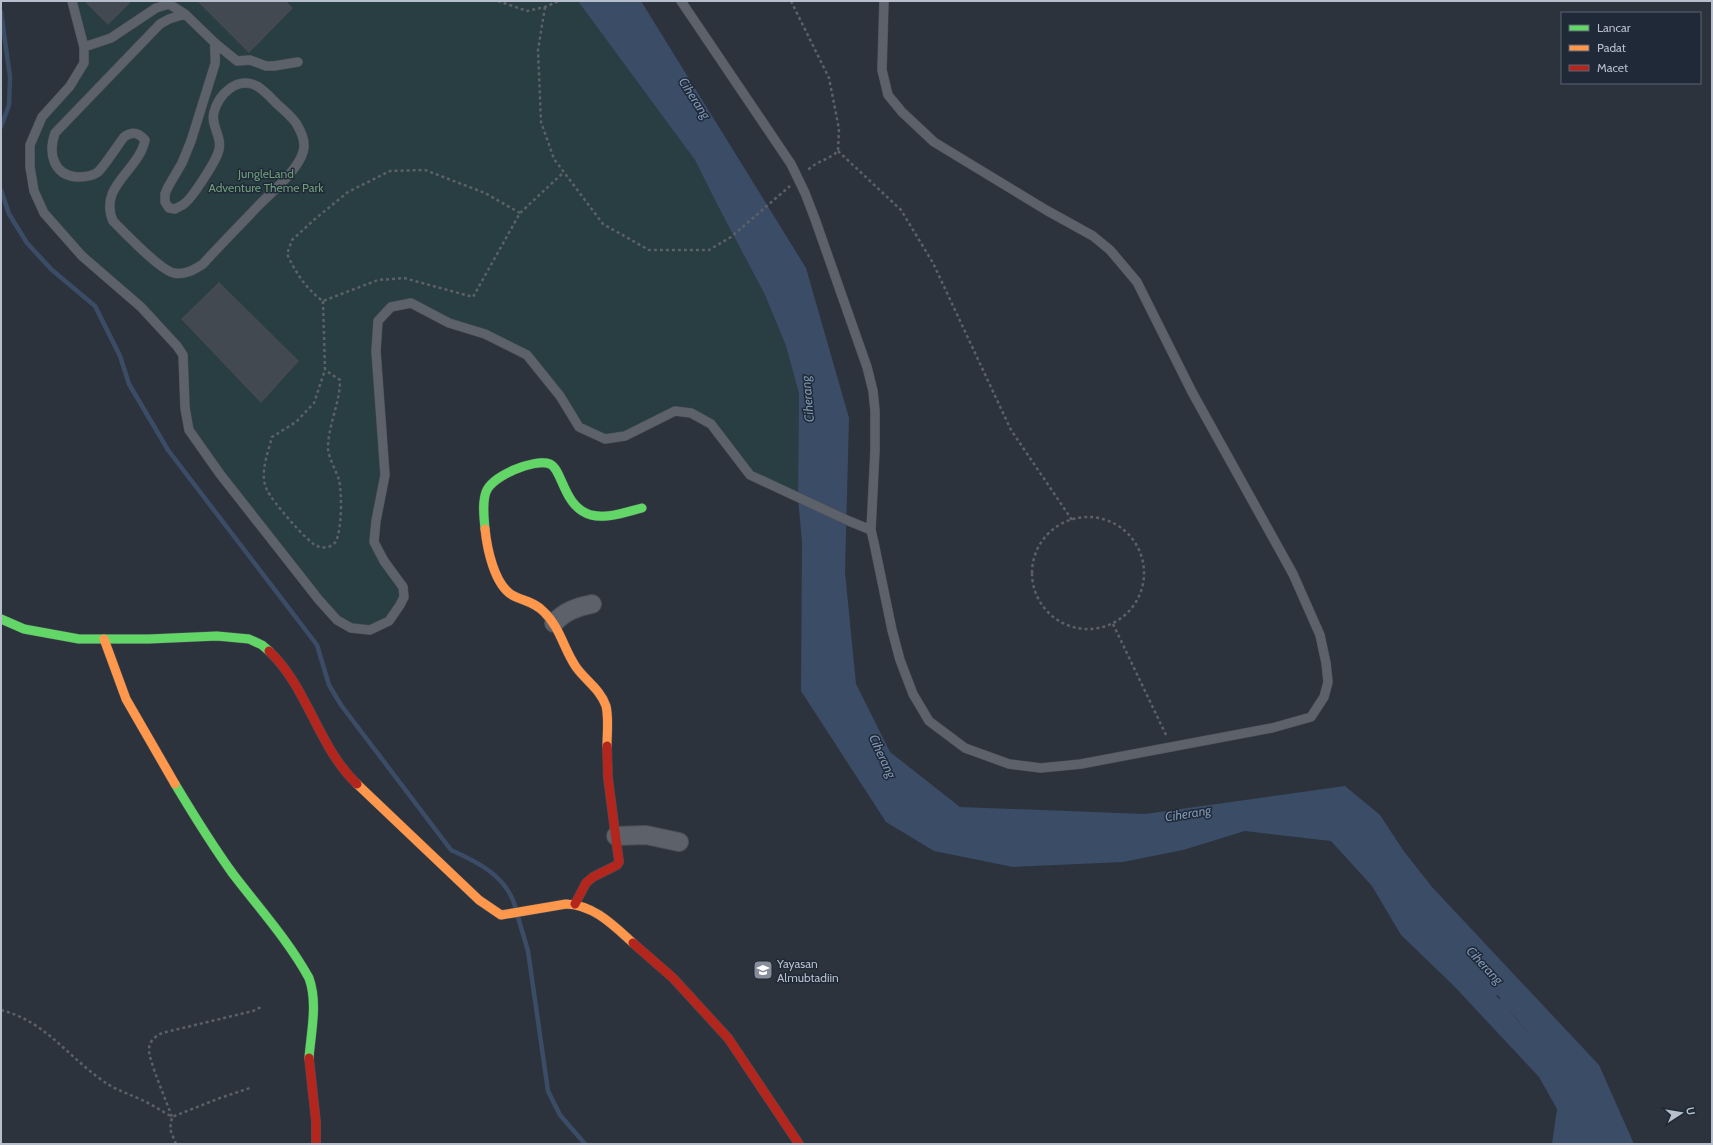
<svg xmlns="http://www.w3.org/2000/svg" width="1713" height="1145" font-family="Cabin,sans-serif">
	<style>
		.green { fill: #293e42 }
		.water { fill: #3b4c67; fill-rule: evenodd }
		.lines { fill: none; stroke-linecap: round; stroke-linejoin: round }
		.stream { stroke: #3b4c67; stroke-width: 4.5 }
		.building { fill: #434950 }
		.lane-casing { stroke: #4b4f56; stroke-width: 10 }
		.street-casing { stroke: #4b4f56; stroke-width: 20 }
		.fast-casing { stroke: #4b4f56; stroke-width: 10 }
		.slow-casing { stroke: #4b4f56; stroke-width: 10 }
		.jam-casing { stroke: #4b4f56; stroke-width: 10 }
		.path { stroke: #5b6166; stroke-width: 2.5; stroke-dasharray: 3 3; stroke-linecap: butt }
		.lane { stroke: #5d626a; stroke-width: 9 }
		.street { stroke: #5d626a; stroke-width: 18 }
		.fast { stroke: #63d668; stroke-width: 9 }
		.slow { stroke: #ff974d; stroke-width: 9 }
		.jam { stroke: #b3261e; stroke-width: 9 }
		.labels { text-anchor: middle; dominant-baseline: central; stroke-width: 3; stroke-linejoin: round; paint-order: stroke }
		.park-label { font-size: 12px; fill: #6f9d7a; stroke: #1f2937 }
		.poi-label { font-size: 12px; fill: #b8bfcc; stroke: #1f2937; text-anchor: start }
		.water-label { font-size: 13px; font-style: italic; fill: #7f95b2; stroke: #1f2937 }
	</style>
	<rect width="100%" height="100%" fill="#2c333c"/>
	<path class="green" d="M72 1H584L695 160 718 206 765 295 786 346 799 394 798 498 750 475 711 424 675 411 605 439 579 427 527 355 411 304 391 307 378 321 385 475 374 542 404 597 389 621 370 630 337 620 189 430 183 355 44 213 34 191 30 145 42 117 84 63Z"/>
	<path class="water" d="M578 1H641L806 268 849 418 845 572 856 684 890 752 960 807 1145 814 1345 786 1380 815 1403 850 1432 887 1599 1065 1634 1144H1552L1557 1109 1539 1077 1453 985 1401 935 1372 886 1331 841 1245 831 1183 850 1123 862 1013 867 934 851 886 822 801 691 802 542 798 498 799 394 786 346 765 295 718 206 695 160ZM1472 968 1519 1018 1562 1070H1561Z"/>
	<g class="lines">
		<path class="stream" d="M1 12 10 77 9 105 1 127
			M1 190 9 214 27 243 52 270 95 306 120 356 129 384 168 450 317 645 329 685 341 705 451 850C478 862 506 876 515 906
			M518 917 528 951 548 1091 560 1115 585 1144
			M1471 967 1496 993
			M1502 1000 1519 1018 1577 1089"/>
	</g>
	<path class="building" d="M84 1H132L108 25Z
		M197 1H286L293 8 249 53Z
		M219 282 299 361 261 403 181 319Z"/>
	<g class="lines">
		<g class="lane-casing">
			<path id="lane" d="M72 1 84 47V63L70 86 42 117 30 145V167L34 191 44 213 82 256 141 307 177 346 183 355 185 408 189 430 220 474 319 600 337 620 351 628 370 630 389 621 400 605 404 597 403 587 384 561 374 542 376 521 385 475 376 351 378 321 391 307 411 303 449 323 485 334 527 355 560 396 579 427 605 439 625 436 675 411 691 413 711 424 750 475 849 521 871 530
				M681 1 791 164 805 193 815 219 867 367 873 391 875 411V450L871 530 874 543 892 630 900 660 913 694 929 721 965 748 1009 764 1041 768 1081 764 1272 728 1311 717 1324 697 1328 682 1326 663 1320 635 1293 574 1192 392 1137 282 1110 250 1093 236 1046 210 934 142 902 112 888 95 882 70 884 1
				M185 14 169 19 160 24 55 133C48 153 53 175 77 177 84 177 93 176 98 172 106 164 117 146 124 137 132 131 138 132 145 140 139 171 98 186 113 221 124 232 161 271 174 273 185 275 194 270 203 264 221 244 240 225 259 205 273 191 298 170 303 152 306 143 301 131 296 123 291 116 284 110 277 104 271 98 264 90 257 86 237 76 219 94 214 112 210 126 224 138 218 153 215 162 193 197 185 203 182 206 178 207 175 209L169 208 165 202V194L168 187 182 163 191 141 215 64C216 57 214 51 215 43L237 61 250 60 266 66H274L298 62
				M84 47 111 38 156 8 169 4 185 14 215 43"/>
		</g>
		<g class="street-casing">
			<path id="street" d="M554 623C565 611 577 607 592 604
				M616 836 646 835 679 842"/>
		</g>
		<g class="fast-casing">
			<path id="fast" d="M485 529C484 517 482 503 486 492 492 476 534 458 550 464 563 470 563 507 591 515 608 519 626 512 642 508
				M1 619 24 629 79 639H149L217 636 249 639 262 645 269 651
				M175 784C193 814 212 845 233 874 259 908 288 940 309 978 318 1003 311 1032 309 1058"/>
		</g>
		<g class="slow-casing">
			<path id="slow" d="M485 529C487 548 494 584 512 595 523 601 535 602 544 612 560 627 564 650 576 667 585 680 601 690 606 706 609 718 607 733 607 746
				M104 639 126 699 175 784
				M357 784 479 900 501 915 566 904C594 905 613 925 633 943"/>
		</g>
		<g class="jam-casing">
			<path id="jam" d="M269 651C308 688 318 747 357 784
				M575 904 586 883 593 877 617 865 619 862 608 778 607 746
				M633 943 673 978 728 1038 799 1144
				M309 1058 316 1122V1144"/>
		</g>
		<path class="path" d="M498 1 527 11 545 7 559 1
			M791 1 829 78 839 129 838 151C829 160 816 161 807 171
			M545 7 538 50 541 122 554 159 603 224 649 250H709L731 237 790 186
			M838 151 901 210 933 263 1011 430 1072 520
			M520 213 485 193 425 170 390 171 348 192 315 219 292 240 287 254C296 273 306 289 323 301L378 280 404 278 473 297 520 213 564 172
			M323 301 325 370 314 403 296 422 272 437C268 453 259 474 267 490 272 501 308 543 317 546 324 549 333 547 336 541 342 529 342 493 339 480 336 470 329 459 328 449 328 424 340 404 340 380L325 370
			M1032 573a56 56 0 1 1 112 0a56 56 0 1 1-112 0Z
			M1113 624 1167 737
			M1 1010C44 1021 66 1054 99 1078 113 1089 124 1092 140 1099 151 1104 162 1111 172 1117 168 1105 148 1059 149 1049 149 1041 156 1036 162 1033L253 1011 261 1007
			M176 1144 170 1129 172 1117 220 1098 250 1088"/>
		<use href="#lane" class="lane"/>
		<use href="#street" class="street"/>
		<use href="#fast" class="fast"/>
		<use href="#slow" class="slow"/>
		<use href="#jam" class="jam"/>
	</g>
	<defs>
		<g id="school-square" transform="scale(1)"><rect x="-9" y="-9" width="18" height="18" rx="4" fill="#878e9a" stroke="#1f2937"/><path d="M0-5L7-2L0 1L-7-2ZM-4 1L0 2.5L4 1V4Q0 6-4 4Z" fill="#fff"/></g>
	</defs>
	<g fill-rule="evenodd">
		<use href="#school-square" x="763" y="970"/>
	</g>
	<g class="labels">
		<g class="park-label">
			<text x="266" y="173">JungleLand<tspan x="266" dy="14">Adventure Theme Park</tspan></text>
		</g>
		<g class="poi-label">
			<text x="777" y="963">Yayasan<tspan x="777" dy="14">Almubtadiin</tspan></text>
		</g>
		<g class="water-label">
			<text transform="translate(695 98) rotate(57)">Ciherang</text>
			<text transform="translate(807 399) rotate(-95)">Ciherang</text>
			<text transform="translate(883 756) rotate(65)">Ciherang</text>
			<text transform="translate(1188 813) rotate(-9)">Ciherang</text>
			<text transform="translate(1485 965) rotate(47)">Ciherang</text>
		</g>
	</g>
	<rect width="1713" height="1145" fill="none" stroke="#b8bfcc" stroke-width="4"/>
	<rect x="1561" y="12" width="140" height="72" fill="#1f2937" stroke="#5c6573"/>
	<rect x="1569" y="25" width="20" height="6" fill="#63d668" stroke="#5c6573"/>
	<text x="1597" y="32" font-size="12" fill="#b8bfcc">Lancar</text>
	<rect x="1569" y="45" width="20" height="6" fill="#ff974d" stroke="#5c6573"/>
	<text x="1597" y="52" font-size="12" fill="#b8bfcc">Padat</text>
	<rect x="1569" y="65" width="20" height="6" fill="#b3261e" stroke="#5c6573"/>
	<text x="1597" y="72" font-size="12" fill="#b8bfcc">Macet</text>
	<g transform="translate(1681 1113) rotate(78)" stroke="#1f2937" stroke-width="3" paint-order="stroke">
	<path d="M0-3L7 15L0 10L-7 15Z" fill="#b8bfcc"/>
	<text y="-6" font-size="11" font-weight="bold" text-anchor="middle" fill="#b8bfcc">U</text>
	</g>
</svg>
